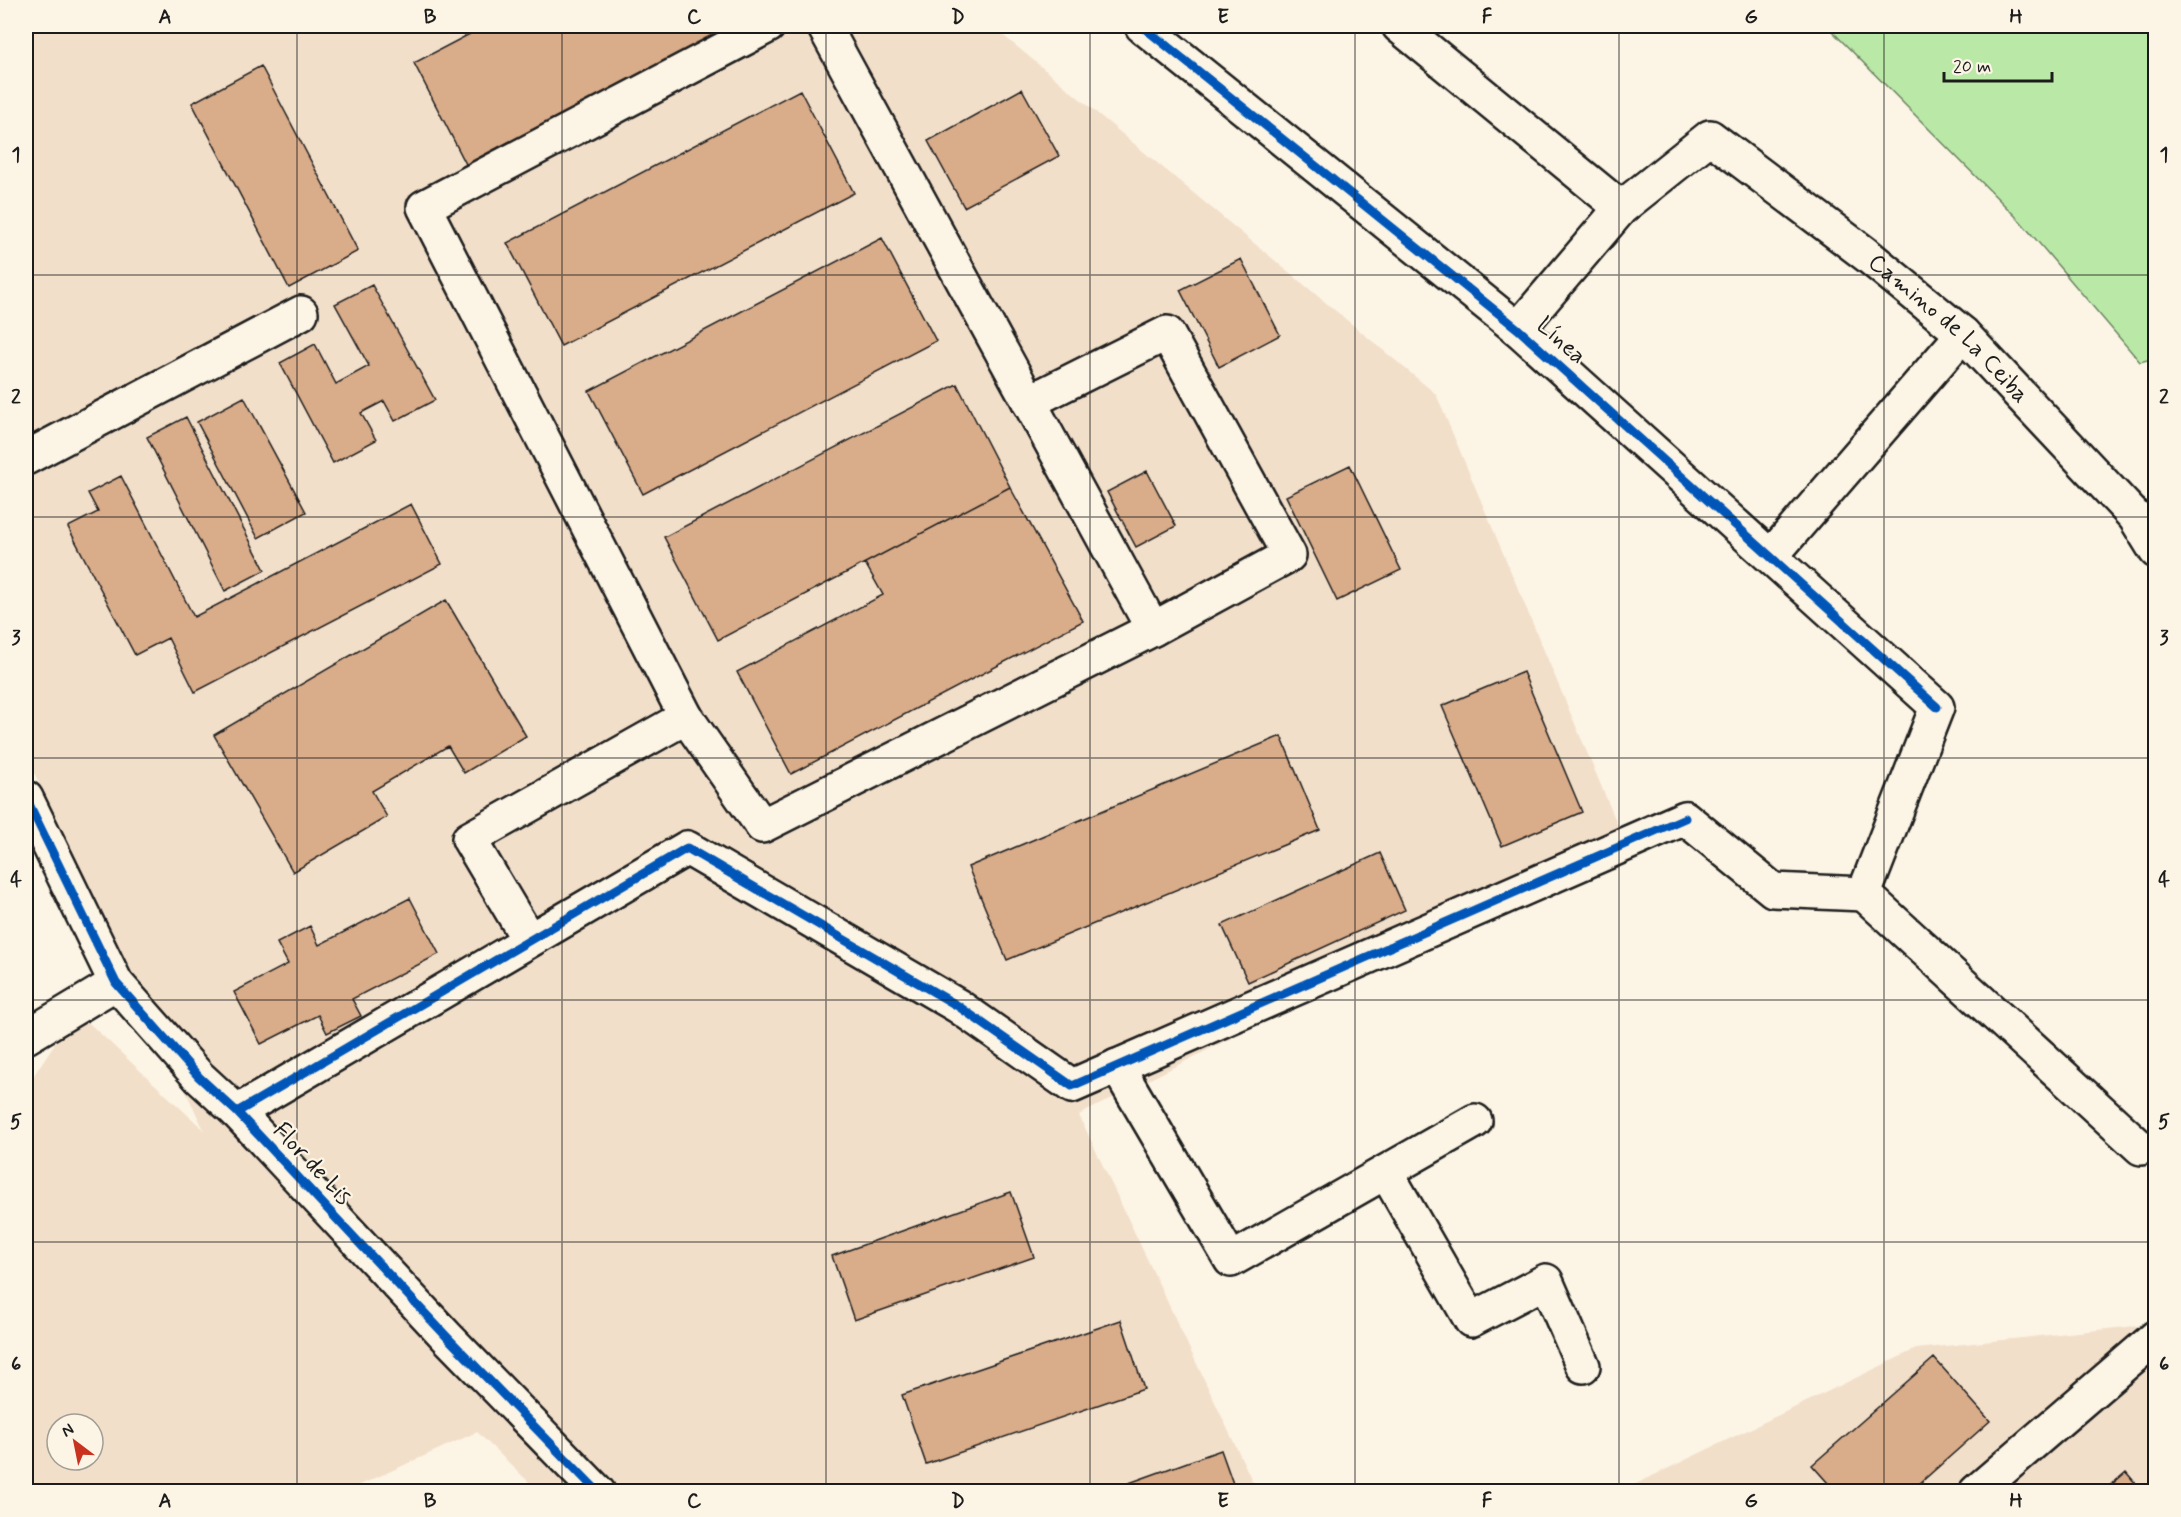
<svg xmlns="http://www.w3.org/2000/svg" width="2181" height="1517" font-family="Mynerve,sans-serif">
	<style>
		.built { fill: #f2dfca; fill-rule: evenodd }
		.green { fill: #bae9a7; stroke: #6b8262; stroke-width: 1.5 }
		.building { fill: #d9ac8a; stroke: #1c1c1c; stroke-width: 1.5 }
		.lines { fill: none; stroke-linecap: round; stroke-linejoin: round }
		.minor-casing { stroke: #1c1c1c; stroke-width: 38 }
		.minor { stroke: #fcf5e5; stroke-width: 33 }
		.cycleway-casing { stroke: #fcf5e5; stroke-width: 13 }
		.cycleway { stroke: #0057b8; stroke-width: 9 }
		.grid { fill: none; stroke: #1c1c1c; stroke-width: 1.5; stroke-opacity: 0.55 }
		.labels { text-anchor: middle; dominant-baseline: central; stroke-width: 4.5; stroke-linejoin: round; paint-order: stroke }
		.street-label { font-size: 24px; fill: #1c1c1c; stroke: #fcf5e5 }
		.neatline { fill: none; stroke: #1c1c1c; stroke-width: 2 }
		.grid-label { font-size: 20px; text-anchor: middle; font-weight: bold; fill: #1c1c1c }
	</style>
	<rect width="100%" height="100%" fill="#fcf5e5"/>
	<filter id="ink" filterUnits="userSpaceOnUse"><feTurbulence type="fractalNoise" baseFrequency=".0167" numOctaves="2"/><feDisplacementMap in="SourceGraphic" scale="12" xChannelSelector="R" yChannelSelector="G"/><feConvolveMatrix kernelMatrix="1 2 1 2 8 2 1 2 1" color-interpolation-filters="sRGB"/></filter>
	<g filter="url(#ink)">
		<path class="built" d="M26 26H992L1436 394 1624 840 1079 1115 1257 1491H538L477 1432 347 1491H26V1087L76 1011 204 1130 26 756ZM57 1424H93V1460H57Z
			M2155 1324V1491L1619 1492 1916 1349Z"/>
		<path class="green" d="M1827 26H2155V358L2140 362 2021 222Z"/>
		<path class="building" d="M485 26H736L467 166 414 63Z
			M261 66 358 251 289 288 192 103Z
			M1022 89 1059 156 964 207 928 141Z
			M800 90 854 193 561 346 507 243Z
			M882 238 936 341 643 494 589 391Z
			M1241 259 1280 335 1219 367 1180 290Z
			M372 285 435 400 395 421 384 401 361 413 376 440 333 463 280 363 315 344 336 384 369 366 335 304Z
			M957 384 1010 487 718 640 664 537Z
			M244 397 306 512 258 538 197 422Z
			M186 417 265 570 225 591 147 437Z
			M1350 465 1401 570 1337 601 1286 496Z
			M1147 471 1176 526 1136 547 1107 492Z
			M121 476 194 617 411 504 442 564 195 692 168 638 135 655 68 527 98 512 88 493Z
			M1010 487 1083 621 791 774 737 672 883 595 865 563Z
			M446 600 526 736 464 773 448 746 372 791 387 817 293 872 214 735Z
			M1523 672 1582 812 1502 846 1442 706Z
			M1281 736 1320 830 1007 960 968 867Z
			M1380 853 1405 910 1248 982 1222 925Z
			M410 898 439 954 352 999 361 1016 327 1033 318 1015 261 1044 234 992 288 964 277 943 310 926 319 945Z
			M1011 1192 1034 1257 854 1320 832 1256Z
			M1121 1320 1144 1389 926 1464 902 1395Z
			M1934 1358 1990 1421 1910 1492H1836L1812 1465Z
			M1221 1450 1236 1492H1104Z
			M2126 1472 2143 1492H2103Z"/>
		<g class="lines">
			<g class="minor-casing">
				<g id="minor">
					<path d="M768 26 424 207 686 717 762 826 1153 629 824 26"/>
					<path d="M1142 26 1518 329 1937 707 1864 894 2141 1148"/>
					<path d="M1399 26 1621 208"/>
					<path id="s1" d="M1518 329 1621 208 1710 137 1868 256 1963 334 2135 517 2156 551"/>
					<path d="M1029 402 1167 333 1289 555 1153 629"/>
					<path d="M26 458 301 313"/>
					<path d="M1771 556 1963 334"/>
					<path d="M26 798 116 983 199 1077 237 1112 447 1337 598 1492"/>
					<path d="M529 940 469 839 686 717"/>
					<path d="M26 1037 116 983"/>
					<path d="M1117 1066 1231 1260 1475 1121"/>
					<path d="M237 1112 687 848 958 1006 1072 1086 1685 818 1773 890 1864 894"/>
					<path d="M1386 1172 1471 1320 1546 1281 1583 1366"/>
					<path d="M1976 1492 2156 1337"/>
				</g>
			</g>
			<use href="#minor" class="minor"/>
			<g class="cycleway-casing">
				<path id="cycleway" d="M1142 26 1518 329 1937 707
					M26 798 116 983 199 1077 237 1112 447 1337 598 1492
					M237 1112 687 848 958 1006 1072 1086 1685 818"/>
			</g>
			<use href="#cycleway" class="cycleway"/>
		</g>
	</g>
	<path class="grid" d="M297 26V1492M562 26V1492M826 26V1492M1090 26V1492M1355 26V1492M1619 26V1492M1884 26V1492M26 275H2156M26 517H2156M26 758H2156M26 1000H2156M26 1242H2156"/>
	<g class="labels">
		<g class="street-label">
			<text stroke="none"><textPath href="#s1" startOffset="579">Camino de La Ceiba</textPath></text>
			<text transform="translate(1561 341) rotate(42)">Línea</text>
			<text transform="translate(312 1164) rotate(47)">Flor de Lis</text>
		</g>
	</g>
	<rect width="2181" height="1517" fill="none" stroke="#fcf5e5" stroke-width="66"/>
	<g transform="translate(75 1442) rotate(328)"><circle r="28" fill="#fcf5e5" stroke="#a29e95" stroke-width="1.5"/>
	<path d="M0-4.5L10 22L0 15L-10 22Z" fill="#c8321e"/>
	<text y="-9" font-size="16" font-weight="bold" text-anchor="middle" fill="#1c1c1c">N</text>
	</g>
	<path d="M1944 72v9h108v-9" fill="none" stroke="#1c1c1c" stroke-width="3"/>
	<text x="1953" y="72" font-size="18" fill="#1c1c1c" stroke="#fcf5e5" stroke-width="4.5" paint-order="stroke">20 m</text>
	<rect x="33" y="33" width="2115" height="1451" class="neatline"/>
	<g class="grid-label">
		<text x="165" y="23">A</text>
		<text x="430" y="23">B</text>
		<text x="694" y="23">C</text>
		<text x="958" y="23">D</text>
		<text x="1223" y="23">E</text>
		<text x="1487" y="23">F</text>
		<text x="1751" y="23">G</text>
		<text x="2016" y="23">H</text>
		<text x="16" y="161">1</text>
		<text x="2164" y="161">1</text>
		<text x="16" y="403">2</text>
		<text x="2164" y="403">2</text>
		<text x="16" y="644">3</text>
		<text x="2164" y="644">3</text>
		<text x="16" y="886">4</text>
		<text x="2164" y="886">4</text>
		<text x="16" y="1128">5</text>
		<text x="2164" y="1128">5</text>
		<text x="16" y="1370">6</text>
		<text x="2164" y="1370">6</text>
		<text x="165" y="1507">A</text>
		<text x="430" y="1507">B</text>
		<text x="694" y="1507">C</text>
		<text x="958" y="1507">D</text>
		<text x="1223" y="1507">E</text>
		<text x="1487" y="1507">F</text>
		<text x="1751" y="1507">G</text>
		<text x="2016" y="1507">H</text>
	</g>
</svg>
